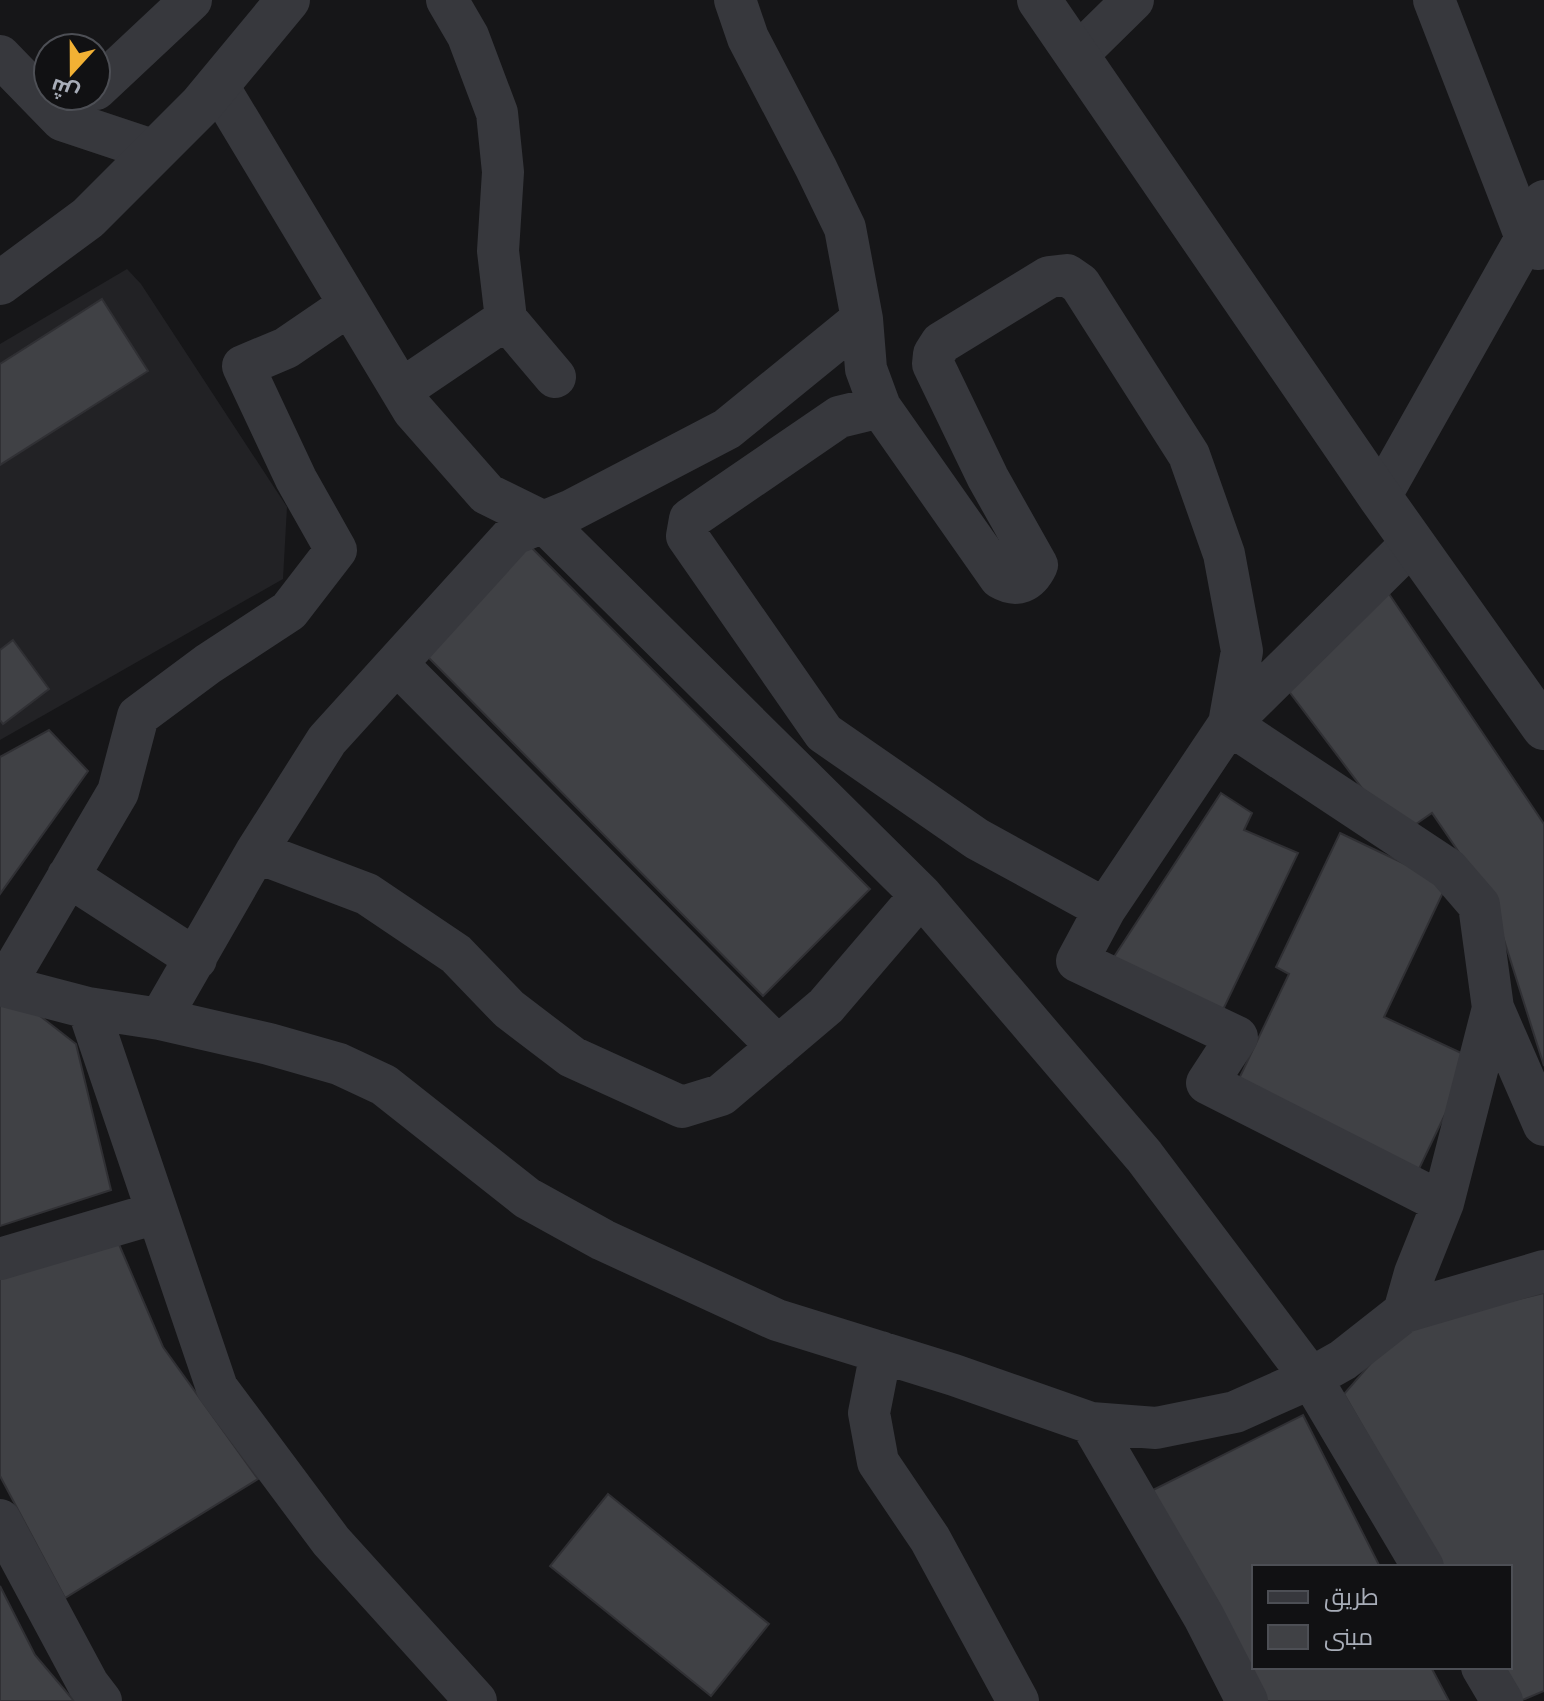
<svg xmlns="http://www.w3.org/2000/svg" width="1544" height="1701" font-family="Lato,Cairo,sans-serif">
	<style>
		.built { fill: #222225 }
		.building { fill: #404145; stroke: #303034; stroke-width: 2 }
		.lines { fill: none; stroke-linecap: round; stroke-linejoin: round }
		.minor { stroke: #37383d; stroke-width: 42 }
		.tertiary { stroke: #37383d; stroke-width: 44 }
	</style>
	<rect width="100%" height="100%" fill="#161618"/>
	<path class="built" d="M127 269 141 284 287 507 283 579 0 740V344Z"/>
	<path class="building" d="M102 299 148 371 0 465V364Z
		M526 542 870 889 763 996 424 653Z
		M1385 588 1544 824V1066L1498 921 1469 867 1432 813 1416 824 1383 816 1288 690Z
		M13 640 49 689 3 724 0 720V650Z
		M49 730 88 771 0 894V757Z
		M1221 793 1252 813 1244 830 1298 853 1219 1018 1108 966Z
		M1340 833 1447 884 1384 1017 1472 1058 1418 1171 1236 1085 1289 974 1276 967Z
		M0 1002 26 1005 76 1044 111 1190 0 1226Z
		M115 1235 163 1347 258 1479 65 1598 0 1476V1271Z
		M1544 1293V1691L1520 1701 1501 1667H1510V1567H1443L1344 1394 1398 1332 1432 1319Z
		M1303 1415 1380 1567H1254V1667H1431L1449 1701H1261L1153 1490Z
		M608 1494 769 1624 711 1696 550 1566Z
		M0 1586 35 1655 74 1701H0Z"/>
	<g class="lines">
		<path class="minor" d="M447 0 468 36 497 113 503 172 498 251 506 319
			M1434 0 1526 238 1538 249
			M1077 55 1133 0
			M0 56 62 120 155 151
			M218 86 413 410 487 494 544 522 921 895 1144 1156 1311 1378 1423 1567
			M96 89 191 0
			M401 390 506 319 555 377
			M880 407 839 417 690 519 687 536 824 733 977 839 1105 909
			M1380 497 1526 238 1544 201
			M1412 543 1229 724 1105 909 1077 961 1237 1037 1207 1083 1443 1203
			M397 664 778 1047
			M256 852 367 894 456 954 509 1009 572 1057 682 1107 721 1095 826 1006 921 895
			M68 876 196 959
			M0 985 88 1008 217 1388 331 1541 476 1701
			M4 986 118 792 138 716 208 664 289 611 336 550 296 479 243 366 286 348 349 305
			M88 1008 160 1019 256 852 327 740 514 534 570 511 727 429 862 319
			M1493 1008 1544 1125
			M160 1019 269 1044 339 1064 384 1085 527 1198 603 1240 777 1320 954 1375 1091 1423 1156 1428 1235 1412 1311 1378 1343 1360 1404 1312 1415 1273 1443 1203 1493 1008 1479 905 1448 869 1229 724 1242 651 1224 554 1189 455 1080 284 1067 275 1049 277 941 343 934 354 933 364 988 478 1037 565C1029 582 1017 588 1000 578L880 407 866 369 862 319 845 228 816 168 748 38 735 0
			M0 1259 156 1213
			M1404 1312 1544 1271
			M881 1352 869 1413 878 1462 930 1539 1018 1701
			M1091 1423 1204 1617 1247 1701
			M0 1520 88 1684 101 1701
			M1482 1667 1502 1701"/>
		<path class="tertiary" d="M1039 0 1380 497 1544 728
			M0 283 88 218 201 105 288 0"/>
	</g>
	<rect x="1252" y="1565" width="260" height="104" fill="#111113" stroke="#4d4f55" stroke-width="2"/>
	<rect x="1268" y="1591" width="40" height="12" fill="#37383d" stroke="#4d4f55" stroke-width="2"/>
	<text x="1324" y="1605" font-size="24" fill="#a8adb8">طريق</text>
	<rect x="1268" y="1625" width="40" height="24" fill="#404145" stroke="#4d4f55" stroke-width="2"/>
	<text x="1324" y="1645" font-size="24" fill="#a8adb8">مبنى</text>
	<g transform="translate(72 72) rotate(201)"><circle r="38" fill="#111113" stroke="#4d4f55" stroke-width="2"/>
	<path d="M0-6L14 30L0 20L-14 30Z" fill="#f2b134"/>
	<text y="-12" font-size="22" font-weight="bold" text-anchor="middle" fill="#a8adb8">ش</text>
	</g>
</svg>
